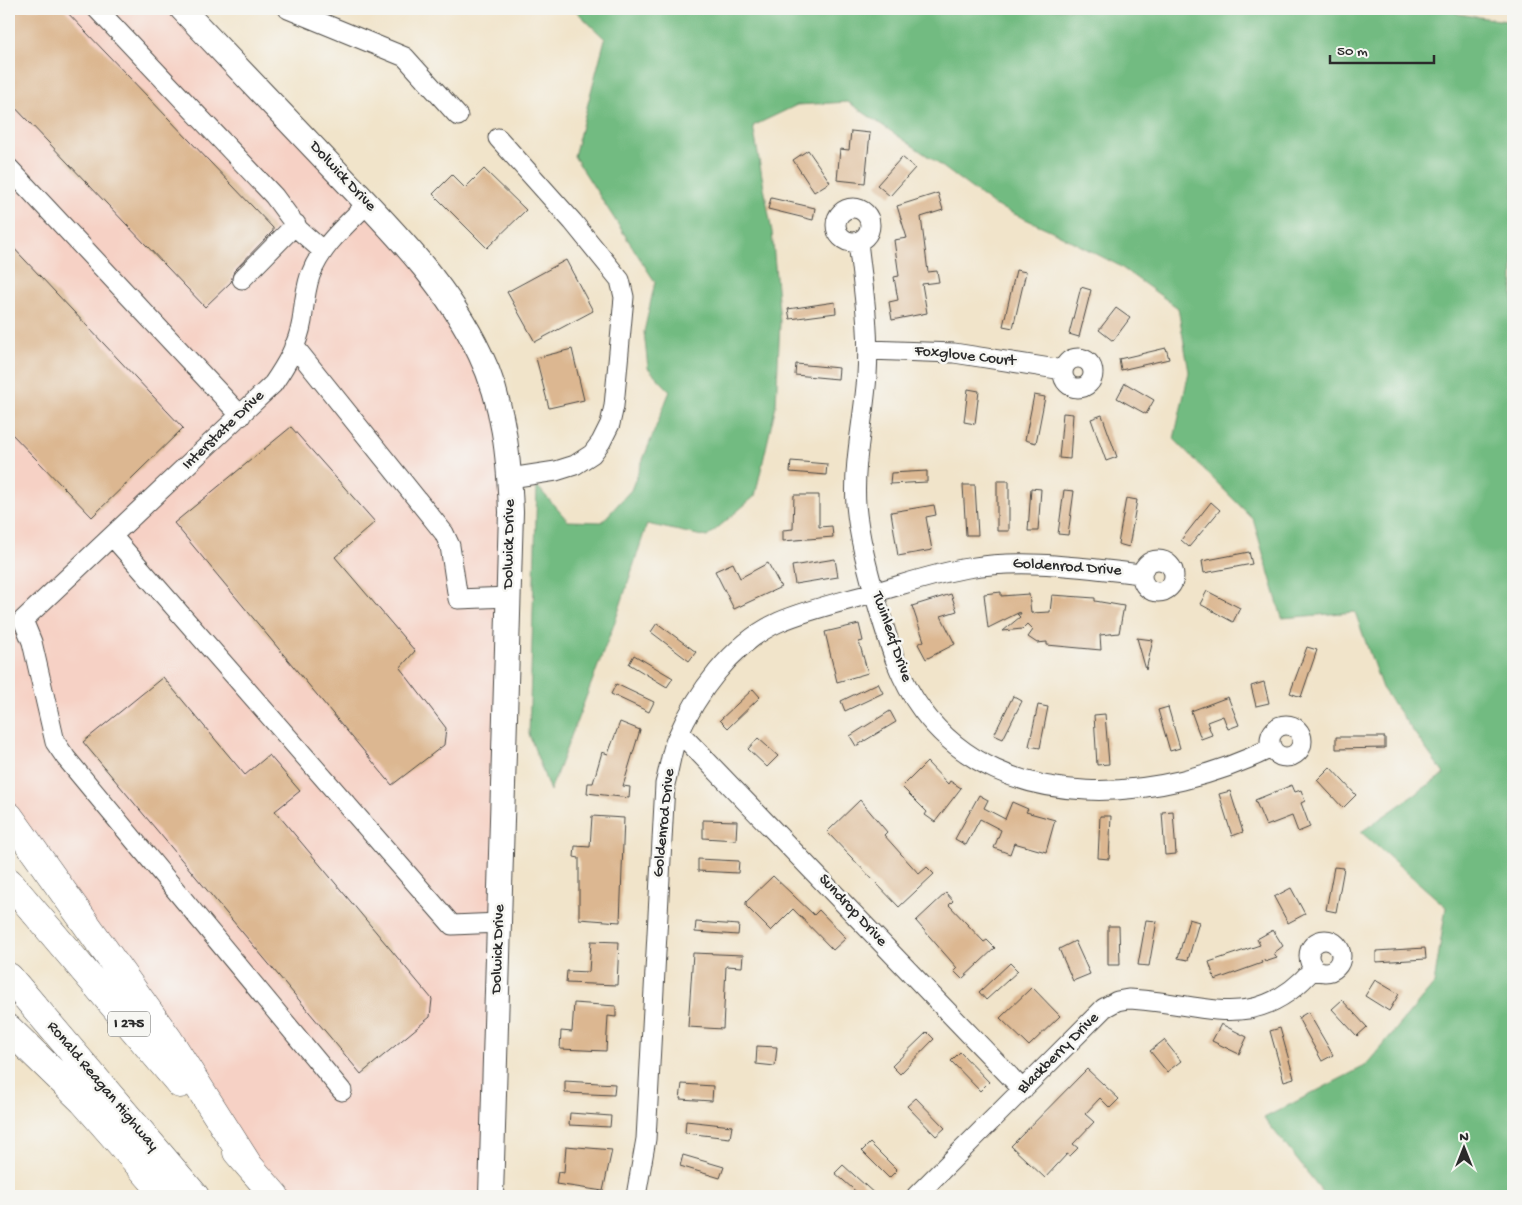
<svg xmlns="http://www.w3.org/2000/svg" width="1522" height="1205" font-family="'Gochi Hand',sans-serif">
	<style>
		.built { fill: #f6d1c5 }
		.forest { fill: #72bb81; stroke: #4e7356 }
		.building { fill: #dcb791 }
		.lines { fill: none; stroke-linecap: round; stroke-linejoin: round }
		.minor-casing { stroke: #494743; stroke-width: 21 }
		.major-casing { stroke: #494743; stroke-width: 26 }
		.highway-casing { stroke: #494743; stroke-width: 29 }
		.minor { stroke: #fff; stroke-width: 19 }
		.major { stroke: #fff; stroke-width: 24 }
		.highway { stroke: #fff; stroke-width: 28 }
		.labels { text-anchor: middle; dominant-baseline: central; stroke-width: 5; stroke-linejoin: round; paint-order: stroke }
		.shield { fill: #f6f6f2; stroke: #686867; stroke-width: 1 }
		.shield-label { font-size: 15px; font-weight: bold; fill: #2b2b2b }
		.street-label { font-size: 16px; fill: #2b2b2b; stroke: #f6f6f2 }
	</style>
	<rect width="100%" height="100%" fill="#f6f6f2"/>
	<filter id="ink" filterUnits="userSpaceOnUse"><feTurbulence type="fractalNoise" baseFrequency=".02" numOctaves="2"/><feDisplacementMap in="SourceGraphic" scale="10" xChannelSelector="R" yChannelSelector="G"/><feConvolveMatrix kernelMatrix="1 2 1 2 8 2 1 2 1" color-interpolation-filters="sRGB"/></filter>
	<filter id="wash" filterUnits="userSpaceOnUse"><feTurbulence type="fractalNoise" baseFrequency=".0096" numOctaves="4" result="noise"/><feDisplacementMap in="SourceGraphic" scale="20" xChannelSelector="R" yChannelSelector="G"/><feGaussianBlur stdDeviation="1.12" result="paint"/><feColorMatrix in="noise" values="0 0 0 0 0 0 0 0 0 0 0 0 0 0 0 0 0 1.4 0 .05"/><feComposite in="paint" operator="in"/></filter>
	<g filter="url(#wash)">
		<rect width="100%" height="100%" fill="#f1e4ca"/>
		<path class="built" d="M9 9H182L437 283 504 427 491 1196H275L9 816Z"/>
		<path class="forest" d="M574 9H1451L1458 14 1513 22V1196H1326L1264 1118 1365 1066 1434 984 1446 907 1361 832 1444 774 1382 688 1355 612 1282 618 1253 519 1174 439 1189 372 1178 308 1118 265 1050 230 994 205 932 159 848 102 797 105 753 126 772 232 780 322 776 405 755 496 707 537 647 524 616 619 550 791 529 734 537 486 568 521 602 522 631 490 670 391 648 368 644 332 655 282 574 156 605 39Z"/>
		<g id="blocks">
			<path class="building" d="M9 9H64L273 228V231L234 271 231 282 205 307 9 101Z
				M851 131 870 133 865 183 837 180 840 149 849 150Z
				M808 150 830 182 814 192 793 160Z
				M902 157 915 168 890 196 877 185Z
				M484 169 526 210 487 248 433 194 452 175 465 188Z
				M938 193 943 210 921 217 928 272 937 271 939 282 922 284 927 313 892 320 889 302 898 300 894 277 899 276 894 240 907 238 897 206Z
				M771 198 815 208 813 220 768 209Z
				M9 243 183 428 92 517 9 431Z
				M566 260 593 311 535 342 507 292Z
				M1016 270 1026 272 1013 328 1003 326Z
				M1081 287 1091 290 1079 337 1069 334Z
				M835 302 836 313 790 319 788 309Z
				M1116 308 1130 318 1113 341 1099 330Z
				M1166 348 1169 359 1121 370 1119 359Z
				M572 349 584 400 549 408 536 358Z
				M796 364 839 368 838 379 795 375Z
				M1125 383 1154 400 1146 414 1117 398Z
				M968 389 979 391 975 424 964 422Z
				M1034 395 1045 397 1036 443 1025 440Z
				M1063 413 1073 414 1070 459 1059 458Z
				M1102 415 1117 457 1106 461 1091 419Z
				M291 427 375 522 335 557 415 651 400 668 446 728 444 745 392 785 174 523Z
				M791 461 827 464 826 475 790 472Z
				M927 471V482L890 484 891 473Z
				M997 481H1009V531H997Z
				M963 485H975L978 535H966Z
				M1031 488 1041 489 1038 531H1028Z
				M1064 490 1074 491 1068 535 1058 534Z
				M794 495H819V527L832 526 833 537 783 541V530L793 529Z
				M1126 498 1137 500 1129 547 1118 544Z
				M1211 502 1220 510 1189 547 1181 540Z
				M934 505 936 515 926 517 932 550 898 556 891 512Z
				M1249 552 1252 564 1204 573 1202 561Z
				M835 559 838 577 795 584 792 566Z
				M733 563 740 578 768 563 781 587 734 609 715 571Z
				M1207 591 1240 608 1233 622 1200 604Z
				M1001 592V596L1029 594 1031 613 1050 612 1052 595 1095 598V601L1124 606 1119 633 1100 635 1101 650 1047 645V642L1037 643 1028 637 1033 630 1027 624 1022 629 1003 631 1020 617 1017 614H1021L1020 612 988 628 984 594Z
				M951 594 957 611 941 616 955 644 926 659 918 644 924 641 912 606Z
				M657 623 696 652 689 661 651 632Z
				M859 624 863 641 859 642 868 673 837 682 825 632Z
				M1137 638 1153 640 1146 670Z
				M1307 647 1317 650 1301 697 1290 693Z
				M634 655 673 678 667 687 629 664Z
				M163 677 245 775 269 755 300 791 275 811 432 999 430 1017 361 1074 83 742Z
				M1264 682 1269 703 1256 706 1251 686Z
				M878 683 883 693 845 711 841 701Z
				M616 684 654 702 649 712 611 694Z
				M753 689 760 697 728 728 720 720Z
				M1013 696 1022 701 1003 739 994 735Z
				M1228 697 1239 725 1228 729 1223 716 1207 722 1212 735 1201 739 1191 711Z
				M1038 705 1048 707 1040 748 1029 746Z
				M1168 707 1180 748 1170 751 1158 710Z
				M890 711 896 722 856 746 850 736Z
				M1105 714 1109 764 1097 765 1094 715Z
				M620 722 640 730 623 786 630 787 629 798 587 793 588 783H593L602 752 608 754Z
				M1336 737H1385V748L1336 749Z
				M758 738 778 756 767 767 748 749Z
				M927 762 948 784 950 781 961 788 935 822 925 815 927 812 902 787Z
				M1330 767 1356 795 1343 808 1317 780Z
				M1292 785 1295 792 1301 790 1305 801 1301 803 1310 827 1298 832 1292 816 1266 826 1255 800Z
				M1230 791 1243 832 1232 836 1219 794Z
				M979 795 988 800 984 808 1005 819 1012 802 1028 809 1026 812 1055 820 1046 852 1014 843 1010 854 994 848 1001 830 980 819 966 845 955 839Z
				M860 800 887 832 884 835 919 874 927 867 934 874 899 907 827 832Z
				M1173 811 1176 854 1165 855 1162 812Z
				M592 816 624 818 620 922 579 919V858L574 857 575 846 590 847Z
				M1100 816H1111L1109 859 1098 858Z
				M703 820 737 821 736 840 703 838Z
				M698 859 739 861 738 873 698 871Z
				M1334 867 1344 868 1336 912 1326 910Z
				M773 876 814 915 819 910 846 938 833 950 793 909 771 931 746 906V902Z
				M1291 888 1305 914 1288 923 1274 897Z
				M946 893 953 901 949 905 984 942 987 940 995 948 962 979 954 971 957 968 916 921Z
				M1189 919 1199 922 1188 960 1178 958Z
				M1146 920 1157 921 1149 966 1138 965Z
				M696 922 739 925 738 935 695 932Z
				M1108 926H1119L1120 965H1108Z
				M1273 930 1283 946 1274 953 1277 958 1265 962 1264 960 1261 961 1262 963 1215 980 1209 962 1260 945 1257 939Z
				M591 941 619 942 617 985 566 983 567 971 589 972Z
				M1075 941 1090 974 1073 981 1059 949Z
				M1425 948 1426 959 1376 962V951Z
				M693 953 743 955 742 967 726 966 723 1029 688 1027Z
				M1010 963 1018 971 986 1000 979 992Z
				M1375 980 1399 994 1389 1011 1365 996Z
				M1032 987 1060 1016 1029 1046 1000 1018Z
				M1342 1000 1367 1027 1357 1036 1332 1009Z
				M574 1003 616 1006V1017L608 1016 606 1051 560 1049 561 1031 572 1032Z
				M1308 1012 1333 1055 1322 1061 1298 1018Z
				M1221 1024 1247 1037 1239 1054 1212 1041Z
				M1280 1028 1294 1078 1284 1081 1270 1031Z
				M927 1032 934 1039 900 1074 892 1066Z
				M1164 1040 1181 1061 1167 1072 1150 1051Z
				M757 1046 777 1047 775 1066 756 1064Z
				M960 1052 989 1082 980 1091 951 1061Z
				M1087 1069 1119 1099 1110 1108 1100 1098 1085 1114 1094 1122 1073 1144 1078 1148 1070 1156 1067 1154 1045 1178 1011 1146Z
				M565 1081 615 1084 614 1095 565 1093Z
				M682 1084 713 1086 712 1101 680 1099Z
				M916 1098 945 1128 936 1136 907 1106Z
				M570 1113 611 1116 610 1127 569 1125Z
				M686 1121 732 1126 730 1138 685 1133Z
				M870 1143 897 1170 889 1178 862 1151Z
				M566 1146 612 1150 603 1191 556 1184 558 1172 564 1173Z
				M683 1155 724 1167 720 1178 680 1166Z
				M843 1165 877 1196H861L835 1173Z"/>
		</g>
	</g>
	<g filter="url(#ink)">
		<use href="#blocks" fill-opacity="0" stroke="#494743" stroke-width="1"/>
		<g class="lines">
			<g class="minor-casing">
				<path id="minor" d="M97 9 274 196 299 230 323 251
					M288 9 405 57 458 116
					M498 138 573 222 620 280 624 297 614 406 610 424 601 442 592 454 575 465 556 471 510 478
					M9 168 241 416
					M836 225a17 17 0 1 1 34 0a17 17 0 1 1-34 0Z
					M858 242C863 286 870 330 867 375 864 419 853 462 856 505 859 538 868 571 877 603 888 640 898 678 922 710 1003 819 1163 802 1271 748
					M242 279 296 224
					M294 346 444 533 450 546 458 599 509 597
					M868 350 954 353 1063 370
					M1063 373a15 15 0 1 1 30 0a15 15 0 1 1-30 0Z
					M113 537 452 925 500 923
					M1142 576a16 16 0 1 1 32 0a16 16 0 1 1-32 0Z
					M1270 741a16 16 0 1 1 32 0a16 16 0 1 1-32 0Z
					M680 733 1023 1090
					M1309 956a16 16 0 1 1 32 0a16 16 0 1 1-32 0Z
					M342 1091 66 758 55 742 32 642 23 620 273 384C286 365 298 345 302 321 304 306 305 291 310 276 321 246 345 226 367 204
					M636 1196 646 1139 665 784C669 770 671 753 676 740 696 694 732 643 779 622 809 609 842 602 873 593 905 584 936 573 968 568 1027 558 1084 568 1142 574
					M916 1196 1104 1008 1117 1001 1128 999C1203 1002 1255 1037 1314 968"/>
			</g>
			<g class="major-casing">
				<path id="major" d="M182 9C234 64 286 119 338 173 391 229 447 284 480 354 504 403 509 458 511 512L491 1196"/>
			</g>
			<g class="highway-casing">
				<path id="highway" d="M9 816 169 1040 249 1166
					M9 882 180 1084
					M9 977 195 1196
					M9 1029 83 1101 166 1196
					M237 1152 275 1196"/>
			</g>
			<use href="#minor" class="minor"/>
			<use href="#major" class="major"/>
			<use href="#highway" class="highway"/>
		</g>
	</g>
	<g class="labels">
		<rect class="shield" x="108" y="1011.5" width="42" height="25" rx="4"/>
		<g class="shield-label">
			<text x="129" y="1024">I 275</text>
		</g>
		<g class="street-label">
			<text transform="translate(342 177) rotate(47)">Dolwick Drive</text>
			<text transform="translate(965 357) rotate(6)">Foxglove Court</text>
			<text transform="translate(224 431) rotate(-44)">Interstate Drive</text>
			<text transform="translate(510 544) rotate(-89)">Dolwick Drive</text>
			<text transform="translate(1067 568) rotate(4)">Goldenrod Drive</text>
			<text transform="translate(891 637) rotate(71)">Twinleaf Drive</text>
			<text transform="translate(665 823) rotate(-84)">Goldenrod Drive</text>
			<text transform="translate(852 911) rotate(47)">Sundrop Drive</text>
			<text transform="translate(499 949) rotate(-88)">Dolwick Drive</text>
			<text transform="translate(1059 1054) rotate(-45)">Blackberry Drive</text>
			<text transform="translate(102 1087) rotate(50)">Ronald Reagan Highway</text>
		</g>
	</g>
	<rect width="1522" height="1205" fill="none" stroke="#f6f6f2" stroke-width="30"/>
	<g transform="translate(1464 1148)" stroke="#f6f6f2" stroke-width="4" paint-order="stroke">
	<path d="M0-4L9 19L0 12L-9 19Z" fill="#2b2b2b"/>
	<text y="-8" font-size="14" font-weight="bold" text-anchor="middle" fill="#2b2b2b">N</text>
	</g>
	<path d="M1330 55v8h104v-8" fill="none" stroke="#2b2b2b" stroke-width="2.5"/>
	<text x="1337" y="55" font-size="15" fill="#2b2b2b" stroke="#f6f6f2" stroke-width="4" paint-order="stroke">50 m</text>
</svg>
